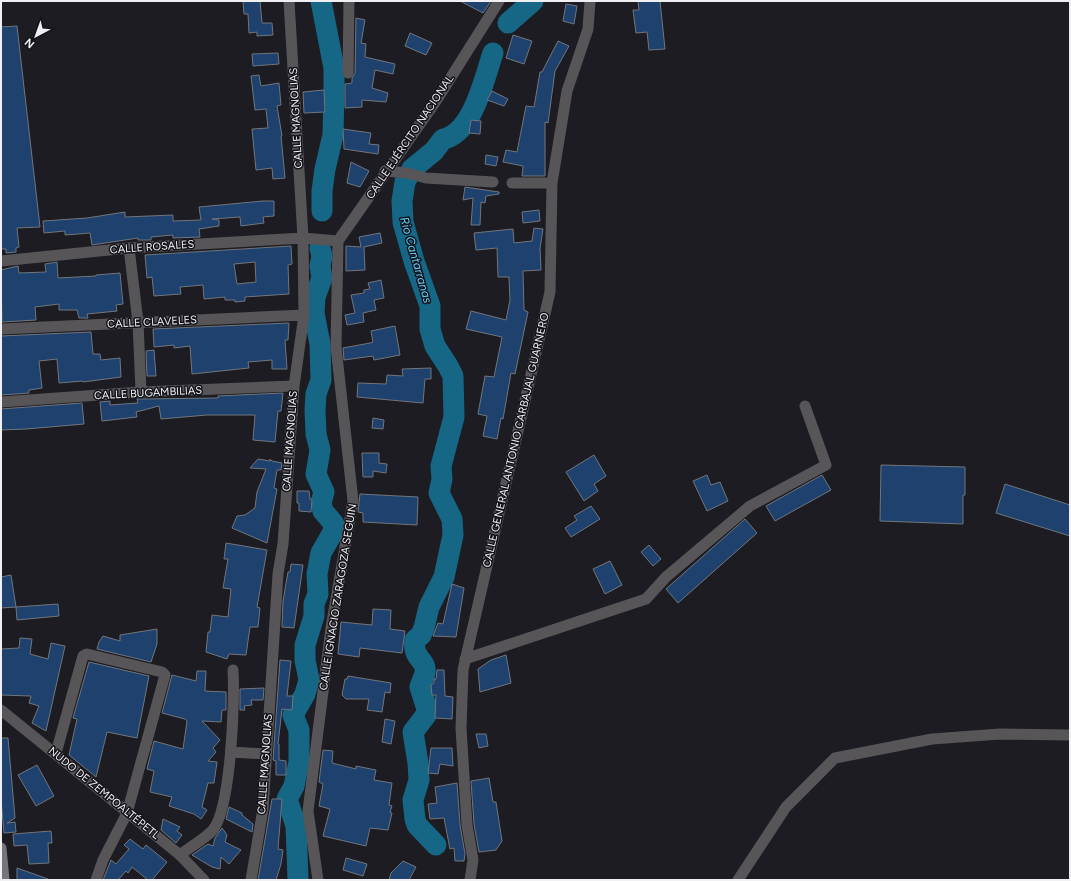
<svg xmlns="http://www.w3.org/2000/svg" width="1071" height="881" font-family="Figtree,sans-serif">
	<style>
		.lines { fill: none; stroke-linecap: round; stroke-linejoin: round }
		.river { stroke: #156785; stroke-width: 21 }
		.building { fill: #1e416e; stroke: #71767d; fill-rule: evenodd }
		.minor { stroke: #575558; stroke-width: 11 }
		.tertiary { stroke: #575558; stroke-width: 11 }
		.secondary { stroke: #78757a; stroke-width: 11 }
		.labels { text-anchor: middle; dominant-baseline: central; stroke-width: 3; stroke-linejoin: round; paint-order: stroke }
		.street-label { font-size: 11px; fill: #f0f0f4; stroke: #131319 }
		.water-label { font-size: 12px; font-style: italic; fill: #65d0fe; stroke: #131319 }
	</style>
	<rect width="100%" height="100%" fill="#1c1c22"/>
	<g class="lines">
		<path class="river" d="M321 1 334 68V90L333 135 325 169 322 191V211
			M508 23 533 1
			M436 845 417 825 415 819 413 800 419 780 418 763 413 732 426 715 427 709 420 687C421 682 425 676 425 672 427 659 412 660 415 640L421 635 424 628 429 607 444 577 453 535 452 519 439 493 442 479 441 466 454 417 453 376 448 366 435 346 430 329V306L414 261 403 222 402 201 405 182 412 169 434 151 443 139C473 133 484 79 493 53
			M298 880 296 826 287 799 294 786 299 762V730L293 715 305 694 309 680 305 660V645L314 616V604L318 594 317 574 321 553 333 532 334 524 323 511 321 503 324 492 316 474 320 450 316 434 315 410 316 394 321 380 320 344 314 313 315 297 322 278 320 266 322 256 320 248"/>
	</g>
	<path class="building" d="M243 1H260L262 23H272L273 35 257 36V32L249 33 248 14H244Z
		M460 1H491L483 13Z
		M638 1H660L665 49 649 50 647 32 636 33 633 10H639Z
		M566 4 577 6 574 24 563 21Z
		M356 18 365 20 361 43 366 44 365 57 395 64 393 74 375 70 372 88 388 93 386 102 362 100V107L345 108V84L352 83V78L355 73Z
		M17 26 40 227 17 228 19 247 16 248V252L6 253V249H1V27Z
		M410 33 432 43 426 55 405 46Z
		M513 35 532 41 524 64 506 58Z
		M558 41 569 46 555 71 548 123 545 122V176H522L523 166 503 162 506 150 517 152 526 106 534 107 540 72H542Z
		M278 53 279 64 253 66 252 54Z
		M259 75 261 86 279 83 281 105 277 106 282 136H281L285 178 273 179 272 168 256 170 252 129 268 128 266 109 255 110 251 76Z
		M324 90 325 112 304 113 303 92Z
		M492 91 508 99 504 106 487 100Z
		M471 120 481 121 480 134 469 133Z
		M343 129 371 133 369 144 379 145 378 154 344 149Z
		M486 155 498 157 496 166 485 164Z
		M351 162 369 171 360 187 347 183Z
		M465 187 499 192V194L486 196 485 203 481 202 480 225H471L473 198 463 200Z
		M263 201H274V216L263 217 264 223 241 226 240 217 212 219 219 220V226L199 229 200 237 173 238V235L151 237V240H138V238L92 245 90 233 65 235V231L44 233 43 221 87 218 125 212V217L173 215V221L201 220 199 207Z
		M539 210 540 221 523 223 522 212Z
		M534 228 543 229 540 248 541 270 523 271 524 310 528 312 515 374 511 373 503 419 501 418 497 439 483 436 487 416 478 414 485 376 494 377 502 337 466 329 471 311 506 320 510 300 509 277H498L497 248 476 250 474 233 513 229 514 243 532 241Z
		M380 233 382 243 364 247 365 270 346 271V246L361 247 359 237Z
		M291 246 292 264 288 265 289 294 245 297V301L235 302V300H225V297L204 299 203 285 180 287 181 294 154 296 152 277 147 278 145 255ZM255 262 256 282 237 284 234 264Z
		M57 262 58 278 96 276V275L120 273 123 304 116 305 117 311 87 314 88 318H79L77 310H59V304L35 307 36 320 2 322 1 270 18 266 19 273 46 272 45 264Z
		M381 280 384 298 374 300 376 310 363 313 364 322 347 325 345 315 355 313 351 295 364 293V290L370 289 368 283Z
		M289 323 288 340H285L287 369H272V360L248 362 249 368 192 374 190 346 174 348V345L154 347 153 329Z
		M395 326 400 355 374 360 373 356 344 360 343 348 370 343 373 342 371 331Z
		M91 332 93 354H100L101 360 120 358 121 377 83 382V381L59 383 57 359 39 361 42 388 29 390V393L1 395V336Z
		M154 350 156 376H147L146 351Z
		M431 368V379H425L423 403 357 397 358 383 386 384 387 375 403 376 402 369Z
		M283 393 281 411H278L275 442 253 440 255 415H207L161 419 159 406 136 412 137 417 102 421 100 402 110 401V405L138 403 137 399H141L218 398V396Z
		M82 403 84 424 26 429 1 430V409Z
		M373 418 384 420 383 429 372 428Z
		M362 453H379V463L387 464 386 473 373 471V477H363Z
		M594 455 606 476 594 484 598 491 584 501 566 472Z
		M258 459 270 461V459L272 461 282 463 281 470H277L274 488 277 489 267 543 232 528 237 516 245 515 255 508 257 492 266 469 250 468Z
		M881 465 965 467V495H963V524L880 521Z
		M707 475 711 485 720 482 728 501 707 511 693 481Z
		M822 475 831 490 775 521 766 506Z
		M1005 484 1070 505V536L996 513Z
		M297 491H309L310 499 312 500 311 512 299 511V503H297Z
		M360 494 418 497 417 525 363 522V513L358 512Z
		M591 506 600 519 571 537 565 528 577 520 574 516Z
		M745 519 757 533 678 603 666 589Z
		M226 543 267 550 257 607 260 608 258 627H250L246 655 229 654 227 659 206 652 208 632H210L212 615 228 617 231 589 223 588 228 559H224Z
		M649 545 661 559 653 566 641 552Z
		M610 561 622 585 605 594 593 569Z
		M291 564 303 565 294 628 282 627 283 601 288 572H290Z
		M11 575 16 607 1 608V577Z
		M452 584 464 588 456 637 433 636 438 623 443 624Z
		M58 604 59 616 17 620 16 607Z
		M373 609 391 610 390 629 405 631 402 653 360 648 359 657 338 654 341 622 372 625Z
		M157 629V644L151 662 97 649 99 642 103 636 120 641V635Z
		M20 638 32 639 30 654 48 659 51 643 65 646 46 731 32 723 39 706 29 703 31 696 1 695V649L19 648Z
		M506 655 511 683 480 692 478 669 491 660Z
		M280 660 291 661 287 696H293L292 710 282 709 278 744H279V760L286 761V775H276V761L273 760Z
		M89 662 149 676 137 738 107 732 96 777 69 755 77 719 73 718Z
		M437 670H444L445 696 453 697 452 719 435 718 436 695H432L431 685 434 683V679H436Z
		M197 671H206L205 691 226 692V710H222L221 722 202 721 220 740 213 748 216 752 208 761 217 762 214 783H208L202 807 207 810 201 819 194 814 169 806 172 797 150 792 154 771 147 769 154 741 183 749 187 721 185 719 162 713 172 675 196 681Z
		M348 676 391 683 390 693 385 692 382 712 367 710 369 699H346L342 695 345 679H347Z
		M264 688 263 700H251L252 705 244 706 245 710H240V689Z
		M385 719 395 721 391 744 382 742Z
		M476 734H486L488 746 479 748Z
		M1 738H8L15 818 7 823 15 822 16 832 4 833 1 799Z
		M431 748H452L453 766 440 764 438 774 428 773Z
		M323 750 333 751 332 763 356 769V766L376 770 374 780 392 783 389 805 392 806 390 812 392 813 388 830 370 828 366 846 323 836 330 809 319 806 323 784 319 782Z
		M37 765 54 796 36 806 18 775Z
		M489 778 493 802H496L502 841 496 850 479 852 474 824 471 781Z
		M457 783 460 825 465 854 464 861H455L454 848 450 849 444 818 430 819 428 804 437 803 435 787Z
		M272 799H282L278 849 283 850 281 864 276 880H258Z
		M229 807 242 813V815L253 824 252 832 226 819Z
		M163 819 180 827 177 831 182 835 176 843 161 830Z
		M222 828 227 835 225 842 241 850 229 864 221 857 220 869 212 867 192 855 208 844 213 846 215 838Z
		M51 831 52 843H48L49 863 29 864 27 845 14 846 13 834Z
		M130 839 143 849 146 845 167 862 152 880H148L132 867 128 873 126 871 118 880H103L111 860 116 864 129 849 124 845Z
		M346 858 367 864 363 876 343 870Z
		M403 861 416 867 409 880H389L391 873Z
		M17 868 48 879 47 880H17Z"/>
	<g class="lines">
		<path class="minor" d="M348 73 349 1
			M385 171 407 173 426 178 493 182
			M512 183H552
			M129 248 138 322 141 392
			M1 261 129 248 303 238 338 241 436 101 499 1
			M1 329 304 315
			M1 402 141 392 294 386
			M465 659 646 599 666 577 750 506 826 465 805 406
			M231 752 265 754
			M56 753 83 656 87 654 162 672 165 675 127 813 103 860 96 880
			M180 855C190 847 203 840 212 831 231 811 235 700 233 670
			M251 880 263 809 278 574 283 544 294 386 304 315 303 238 289 1
			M318 880 308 811 331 628 353 501 336 347 338 241
			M470 880 473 860 467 825 461 728 463 670 550 292 552 183 567 91 588 29 590 1
			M738 880 786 807 835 758 932 739 1000 734 1070 735"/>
		<path class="tertiary" d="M1 710 180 855 204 880"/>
		<path class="secondary" d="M1 848 4 880"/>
	</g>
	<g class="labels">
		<g class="street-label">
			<text transform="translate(296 118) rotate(-93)">CALLE MAGNOLIAS</text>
			<text transform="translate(410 137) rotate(-56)">CALLE EJÉRCITO NACIONAL</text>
			<text transform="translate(152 247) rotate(-4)">CALLE ROSALES</text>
			<text transform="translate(152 322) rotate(-3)">CALLE CLAVELES</text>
			<text transform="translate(148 393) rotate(-3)">CALLE BUGAMBILIAS</text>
			<text transform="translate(516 440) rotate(-77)">CALLE GENERAL ANTONIO CARBAJAL GUARNERO</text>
			<text transform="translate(290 441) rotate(-86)">CALLE MAGNOLIAS</text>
			<text transform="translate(338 597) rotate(-81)">CALLE IGNACIO ZARAGOZA SEGUIN</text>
			<text transform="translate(265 764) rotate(-86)">CALLE MAGNOLIAS</text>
			<text transform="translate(104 793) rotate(39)">NUDO DE ZEMPOALTÉPETL</text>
		</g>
		<g class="water-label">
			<text transform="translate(416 260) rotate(74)">Rio Cantarranas</text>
		</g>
	</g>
	<rect width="1071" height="881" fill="none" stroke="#f0f0f4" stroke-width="4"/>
	<g transform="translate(36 36) rotate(221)" stroke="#131319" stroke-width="3" paint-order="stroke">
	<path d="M0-3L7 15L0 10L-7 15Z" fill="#f0f0f4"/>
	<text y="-6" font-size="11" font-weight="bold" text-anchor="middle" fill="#f0f0f4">N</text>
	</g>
</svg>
